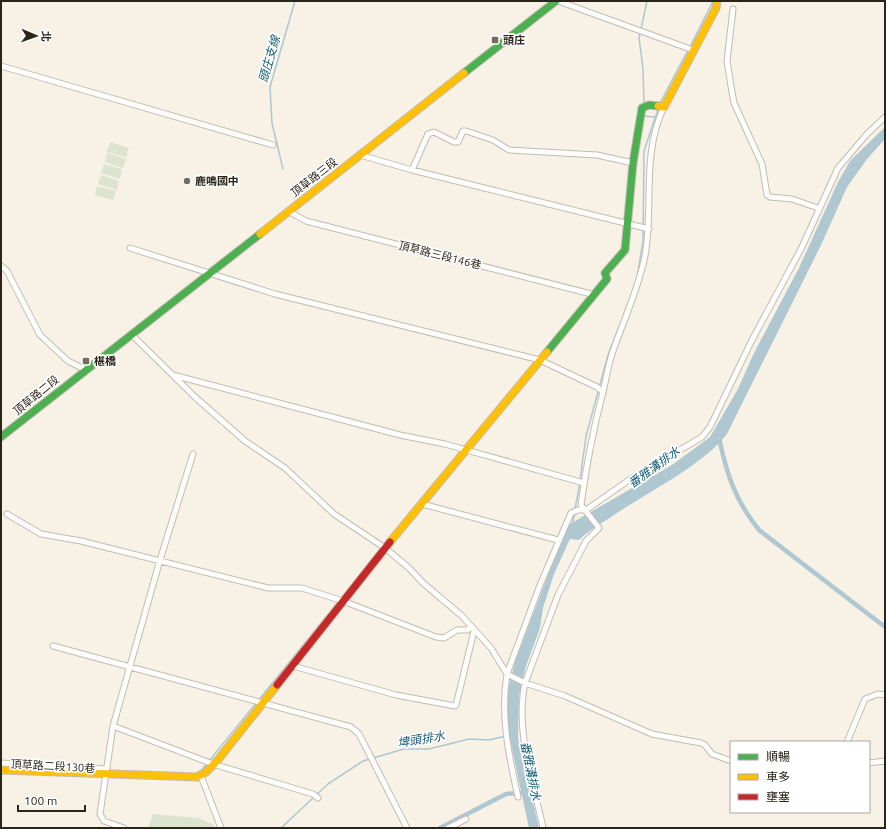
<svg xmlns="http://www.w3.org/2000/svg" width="886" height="829" font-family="Ubuntu,'Noto Sans TC',sans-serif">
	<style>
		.green { fill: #dce3ce }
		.water { fill: #aec7d0 }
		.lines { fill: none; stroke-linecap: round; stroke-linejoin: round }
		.stream { stroke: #aec7d0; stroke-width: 1.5 }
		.canal { stroke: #aec7d0; stroke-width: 4.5 }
		.street-casing { stroke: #c2bcb2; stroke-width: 7 }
		.fast-casing { stroke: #c2bcb2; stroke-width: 9 }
		.slow-casing { stroke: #c2bcb2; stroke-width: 9 }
		.jam-casing { stroke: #c2bcb2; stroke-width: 9 }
		.street { stroke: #fefdfb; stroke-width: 5 }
		.fast { stroke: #4caf50; stroke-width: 7 }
		.slow { stroke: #ffc107; stroke-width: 7 }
		.jam { stroke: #c62828; stroke-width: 7 }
		.poi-dot { fill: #726c61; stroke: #fff; stroke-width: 1.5 }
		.labels { text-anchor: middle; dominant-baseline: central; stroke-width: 3.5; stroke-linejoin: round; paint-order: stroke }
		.poi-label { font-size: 11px; font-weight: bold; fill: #2b2419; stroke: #fff; text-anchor: start }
		.street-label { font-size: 11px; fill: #2b2419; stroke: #fff }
		.water-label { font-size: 12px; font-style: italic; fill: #135c76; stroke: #fff }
	</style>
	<rect width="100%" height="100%" fill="#f7f1e6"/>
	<path class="green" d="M110 142 129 148 126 157 107 152Z
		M107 153 126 159 123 168 105 162Z
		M104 164 122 169 120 179 101 173Z
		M101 175 119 181 117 190 98 184Z
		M97 186 116 191 113 200 95 195Z
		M153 814 198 818 214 825 212 828H148Z"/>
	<path class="water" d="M885 127V139L867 159 847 187 821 245 727 434C700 468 645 493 608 519 598 525 587 532 579 540L570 539 554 574 543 608 540 628 526 666 519 696 518 738 539 828H529L508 730 507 694 515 662 562 538 570 524 672 465 710 437 738 389 754 353 799 268 838 182 850 161Z"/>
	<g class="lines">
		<path class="stream" d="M690 47 713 1
			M660 103 688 50
			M644 104 643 69 639 38 647 1
			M643 116 654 117
			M283 169 272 123 270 87 295 1
			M637 278 643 241 644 151 658 109
			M580 480 586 436 608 355 619 327
			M575 509 580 483
			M572 525 575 513
			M200 772 326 617
			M281 828 328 784 363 761 404 749H429L469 739 489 740 506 736"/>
		<path class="canal" d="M719 438C727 475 735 500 759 530L885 627
			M440 828 506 794 520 793"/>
		<g class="street-casing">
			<path id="street" d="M558 1 693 50
				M733 9 727 61 731 86 734 103 762 164 767 195 770 197 792 199 818 208
				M1 66 273 145
				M360 155 412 170 649 229
				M412 170 428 134 434 132 454 142H458L463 131H466L493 140 509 150 597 155 633 163
				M288 211 306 221 595 295
				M130 248 275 294 540 360 597 387 603 392
				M1 266 7 271 40 335 68 361 86 370
				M131 334 195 397 245 441 285 468 334 514 385 548 409 568 423 583 462 616 482 638 491 648 507 674 525 683 565 696 652 734 701 743 705 745 712 754 731 761
				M173 375 400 435 445 444 584 483
				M422 504 558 540
				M7 514 41 534 81 541 268 588H302L343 601 436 637 444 638 457 630H467L472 627
				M53 646 351 727 359 734 407 828
				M293 666 396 695 455 706 456 705 474 631
				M113 726 213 764 313 794 318 798
				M847 742 865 699 878 694 885 695
				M1 763 105 769
				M869 763 885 761
				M201 776 221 828
				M518 797C509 756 500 716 507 674L540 585 571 513 578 510H586L629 480 702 437 710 427 752 340 802 247 838 168 867 134 885 117
				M124 828 104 821 100 814 113 726 160 560 193 454
				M448 828 466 819
				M543 828C533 780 515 732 525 683L558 595 586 541 599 528 581 505C586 467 593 430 603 392 606 380 608 366 612 354 623 321 638 291 645 256 654 206 641 155 664 107"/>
		</g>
		<g class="fast-casing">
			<path id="fast" d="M464 73 556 1
				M547 352 607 279 605 273 625 250 633 163 642 108 649 105 658 106
				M1 437 260 234"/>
		</g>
		<g class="slow-casing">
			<path id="slow" d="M658 106 664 107 716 8 717 1
				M260 234 464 73
				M390 542 547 352
				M1 770 197 777 206 772 217 761 277 685"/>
		</g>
		<g class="jam-casing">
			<path id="jam" d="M277 685 390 542"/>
		</g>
		<use href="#street" class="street"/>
		<use href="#fast" class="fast"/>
		<use href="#slow" class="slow"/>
		<use href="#jam" class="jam"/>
	</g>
	<g class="poi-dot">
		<rect x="491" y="36" width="8" height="8" rx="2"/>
		<circle cx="187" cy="181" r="4"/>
		<rect x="82" y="357" width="8" height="8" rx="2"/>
	</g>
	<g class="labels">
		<g class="poi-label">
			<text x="503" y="40">頭庄</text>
			<text x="195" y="181">鹿鳴國中</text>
			<text x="94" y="361">椹橋</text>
		</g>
		<g class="street-label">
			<text transform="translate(314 177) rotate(-38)">頂草路三段</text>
			<text transform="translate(440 255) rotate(14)">頂草路三段146巷</text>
			<text transform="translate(36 395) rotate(-39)">頂草路二段</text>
			<text transform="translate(53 766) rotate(3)">頂草路二段130巷</text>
		</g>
		<g class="water-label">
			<text transform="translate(269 59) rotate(-74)">頭庄支線</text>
			<text transform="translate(654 467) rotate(-36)">番雅溝排水</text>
			<text transform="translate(421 739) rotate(-9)">埤頭排水</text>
			<text transform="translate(531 771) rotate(79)">番雅溝排水</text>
		</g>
	</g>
	<rect width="886" height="829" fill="none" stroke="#2b2419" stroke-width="4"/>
	<rect x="730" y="741" width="140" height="72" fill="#ffffff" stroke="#aaa7a3"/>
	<rect x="738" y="754" width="20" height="6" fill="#4caf50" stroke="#aaa7a3"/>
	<text x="766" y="761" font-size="12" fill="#2b2419">順暢</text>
	<rect x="738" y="774" width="20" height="6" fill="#ffc107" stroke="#aaa7a3"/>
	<text x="766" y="781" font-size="12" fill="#2b2419">車多</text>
	<rect x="738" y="794" width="20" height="6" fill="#c62828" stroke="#aaa7a3"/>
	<text x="766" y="801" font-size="12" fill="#2b2419">壅塞</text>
	<g transform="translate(36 36) rotate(92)" stroke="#ffffff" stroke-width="3" paint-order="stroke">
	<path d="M0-3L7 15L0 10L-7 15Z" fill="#2b2419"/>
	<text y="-6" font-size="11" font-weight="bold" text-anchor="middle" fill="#2b2419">北</text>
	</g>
	<path d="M18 805v6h67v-6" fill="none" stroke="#2b2419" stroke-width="2"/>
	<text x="24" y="805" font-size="12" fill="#2b2419" stroke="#ffffff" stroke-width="3" paint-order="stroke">100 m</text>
</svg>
